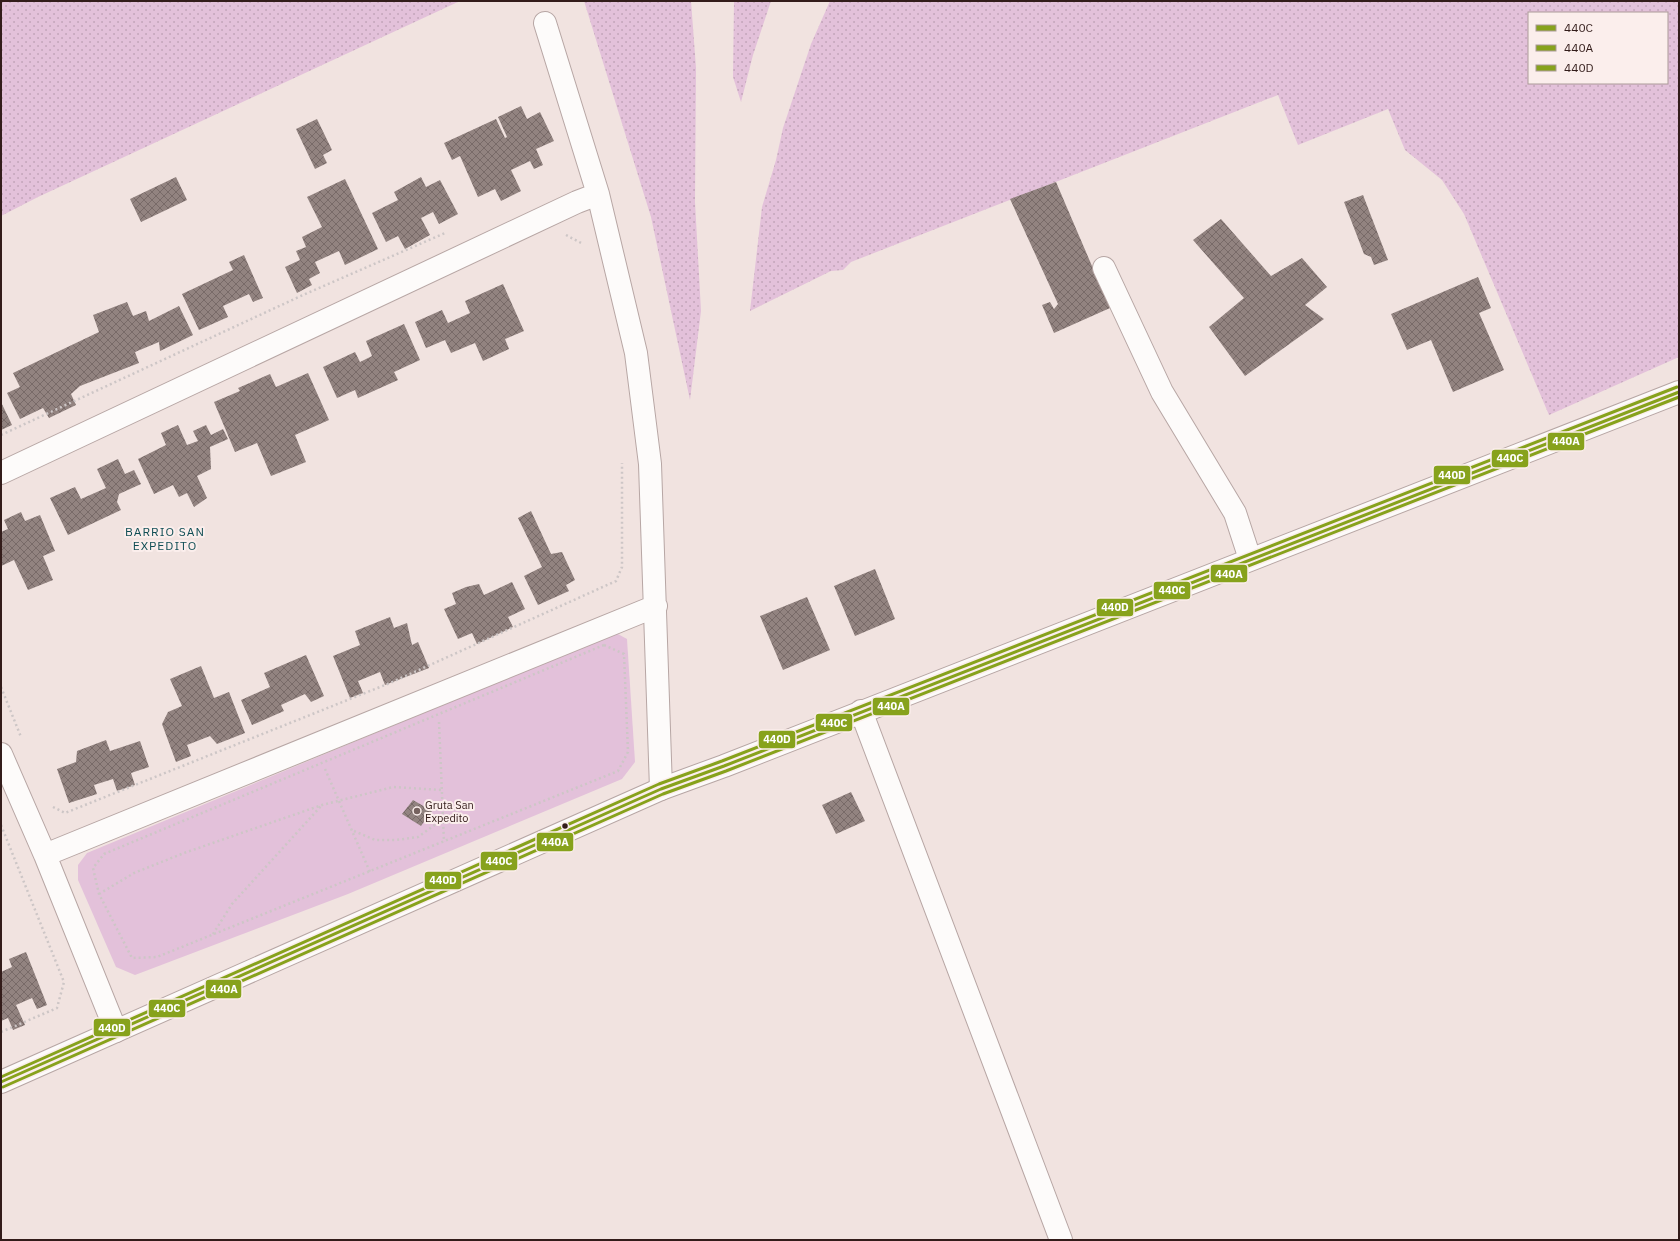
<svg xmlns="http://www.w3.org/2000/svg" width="1680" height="1241" font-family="'IBM Plex Sans',sans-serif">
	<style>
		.grass { fill: url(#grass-dots); fill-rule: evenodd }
		.park { fill: #e3c1da }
		.building { fill: url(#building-cross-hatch) }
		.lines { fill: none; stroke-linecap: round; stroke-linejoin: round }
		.street-casing { stroke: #b7a6a4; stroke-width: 24 }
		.secondary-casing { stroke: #b7a6a4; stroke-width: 24 }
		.path { stroke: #cdc6c6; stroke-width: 2.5; stroke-dasharray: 2 3; stroke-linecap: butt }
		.street { stroke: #fdfbfa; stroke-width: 22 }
		.secondary { stroke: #fdfbfa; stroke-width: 22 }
		.bus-1-casing { stroke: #fbeeec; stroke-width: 6 }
		.bus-2-casing { stroke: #fbeeec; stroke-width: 6 }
		.bus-3-casing { stroke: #fbeeec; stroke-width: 6 }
		.bus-1 { stroke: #87a21c; stroke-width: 3 }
		.bus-2 { stroke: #87a21c; stroke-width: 3 }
		.bus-3 { stroke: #87a21c; stroke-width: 3 }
		.poi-dot { fill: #76625f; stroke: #fbeeec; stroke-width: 1.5 }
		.bus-dot { fill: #331c1a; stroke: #fbeeec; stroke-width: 1.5 }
		.labels { text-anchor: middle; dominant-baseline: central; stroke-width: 4; stroke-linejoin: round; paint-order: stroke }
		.poi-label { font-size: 11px; fill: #331c1a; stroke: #fbeeec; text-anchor: start }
		.neighbourhood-label { font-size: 12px; letter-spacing: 1px; fill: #0f4d54; stroke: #fbeeec }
		.line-badge { stroke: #fbeeec; stroke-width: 1.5 }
		.badge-label { font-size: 11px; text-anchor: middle; font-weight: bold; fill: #fff }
	</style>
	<defs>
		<pattern id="grass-dots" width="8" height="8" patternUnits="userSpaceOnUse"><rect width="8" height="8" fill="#e3c1da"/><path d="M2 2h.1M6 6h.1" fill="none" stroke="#c3a5ba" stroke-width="1.8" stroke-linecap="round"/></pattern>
		<pattern id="building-cross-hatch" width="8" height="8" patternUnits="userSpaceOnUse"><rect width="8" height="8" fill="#928380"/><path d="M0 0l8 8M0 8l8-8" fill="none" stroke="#786a68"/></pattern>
	</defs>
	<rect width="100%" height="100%" fill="#f1e3e0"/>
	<path class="grass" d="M1 1H460L38 197 1 216Z
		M584 1H691L696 68 695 202 701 311 690 400 651 217Z
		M734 1H771L753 55 741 102 733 77Z
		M830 1H1679V357L1549 415 1464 214 1442 180 1405 150 1388 109 1298 145 1278 95 851 262 843 270 831 271 750 311 762 207 776 160 783 128 811 44ZM1529 13H1667V83H1529Z"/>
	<path class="park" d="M616 633 627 639 635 762 622 779 348 894 135 975 116 967 78 880V865L87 853Z"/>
	<path class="building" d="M521 106 527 119 540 112 554 141 536 149 543 165 534 169 530 161 511 170 521 191 501 201 495 189 478 197 460 156 452 160 444 143 496 119 505 138 507 137 498 117Z
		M317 119 332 150 323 155 327 163 315 169 296 129Z
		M176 177 187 200 141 222 130 199Z
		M421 177 426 187 440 180 458 214 439 224 433 212 421 218 430 235 405 249 398 236 386 242 372 213 398 200 394 192Z
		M345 179 378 249 345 265 339 251 315 262 320 273 309 279 312 285 297 293 285 267 300 260 296 251 306 247 302 237 322 227 307 197Z
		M1056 182 1110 308 1054 333 1042 305 1050 302 1054 309 1058 304 1010 199Z
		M1363 195 1388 260 1374 265 1371 257 1364 254 1344 202Z
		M1221 219 1271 276 1302 258 1327 287 1305 305 1324 319 1245 376 1209 327 1244 298 1193 240Z
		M244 255 263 298 253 302 249 294 223 306 228 317 199 330 182 294 233 270 229 262Z
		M1478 277 1491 308 1479 313 1504 370 1453 392 1431 340 1407 350 1391 314Z
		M503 284 524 331 505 339 509 349 483 361 475 343 451 353 445 340 426 348 415 322 442 310 448 323 470 313 465 301Z
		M127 302 133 316 146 311 149 321 179 306 193 335 160 351 159 342 135 352 139 363 80 386 71 394 76 405 49 418 43 408 20 419 7 393 20 387 13 373 99 332 93 315Z
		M404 324 420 360 394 372 398 380 358 398 355 390 337 398 323 367 355 352 360 362 372 356 366 341Z
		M308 373 329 420 295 435 306 462 271 476 257 443 235 452 214 402 240 391 238 388 270 374 276 387Z
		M1 402 12 425 1 430Z
		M178 425 187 445 198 441 193 431 206 425 211 435 223 429 228 439 210 447 211 469 197 476 207 498 194 507 187 493 179 497 173 485 154 494 138 459 166 445 161 433Z
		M118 459 125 474 134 470 141 484 119 494 117 502 121 510 68 535 50 498 75 487 81 499 106 488 97 469Z
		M531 511 551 554 562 552 575 580 566 585 569 591 538 605 524 576 542 567 518 518Z
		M21 512 25 521 40 515 55 551 43 556 53 580 28 590 14 560 1 566V532L8 529 4 520Z
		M875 569 895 619 855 636 834 586Z
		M512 582 525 609 508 617 513 627 477 644 472 633 458 639 444 609 456 604 452 593 466 587 479 584 484 595Z
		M807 597 830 650 783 670 760 616Z
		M390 617 394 628 407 623 412 645 418 642 429 668 385 685 380 672 358 681 363 693 350 698 333 656 360 645 355 631Z
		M306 655 324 696 311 702 305 694 281 705 284 711 252 725 241 700 270 687 264 673Z
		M201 666 214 698 229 692 245 733 217 744 210 736 187 745 191 756 176 762 162 724 168 712 182 706 170 679Z
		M106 740 110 751 140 741 149 767 131 773 135 785 117 791 113 779 94 785 97 794 69 803 57 769 76 762 77 751Z
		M851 792 865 821 836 834 822 805Z
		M413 800 432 811 421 826 402 814Z
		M26 952 47 1005 37 1009 32 998 16 1005 25 1025 13 1030 8 1018 1 1021V972L12 967 9 959Z"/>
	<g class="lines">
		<g class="street-casing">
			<path id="street" d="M545 23 598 194 636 353 650 464 661 789
				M1104 268 1162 392 1235 513 1250 559
				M1 473 577 202 598 194
				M861 711 1061 1240
				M1 754 45 855 116 1031
				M45 855 656 606"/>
		</g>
		<g class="secondary-casing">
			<path id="secondary" d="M1 1082 661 789 724 766 1679 392"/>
		</g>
		<path class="path" d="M566 235 583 244
			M1 435 303 295 445 233
			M604 645 624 654 628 752 618 771 157 957 132 958 99 894 93 868 104 854Z
			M1 687 21 737
			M439 722 444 842
			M325 769 370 872
			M53 807 65 813 390 683 616 581 622 567V463
			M1 825 64 982 57 1008 1 1032
			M354 831 375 840H396L418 837 443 819
			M99 894 134 873 184 853 322 805 393 787 442 790
			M213 934 232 904 322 805"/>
		<use href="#street" class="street"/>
		<use href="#secondary" class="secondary"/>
		<g class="bus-1-casing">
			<path id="bus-1" d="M1 1082 661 789 724 766 1679 392"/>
		</g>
		<g class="bus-2-casing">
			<path id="bus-2" d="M3 1087 663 794 726 771 1679 397"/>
		</g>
		<g class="bus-3-casing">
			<path id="bus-3" d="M1 1077 659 784 722 761 1677 387"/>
		</g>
		<use href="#bus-1" class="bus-1"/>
		<use href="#bus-2" class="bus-2"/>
		<use href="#bus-3" class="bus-3"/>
	</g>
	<circle class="poi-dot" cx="417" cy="811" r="4"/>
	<circle class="bus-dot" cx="565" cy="826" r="3.5"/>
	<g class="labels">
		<g class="poi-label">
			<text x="425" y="805">Gruta San<tspan x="425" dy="13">Expedito</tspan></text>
		</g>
		<g class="neighbourhood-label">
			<text x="165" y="531">BARRIO SAN<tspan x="165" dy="14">EXPEDITO</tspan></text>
		</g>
	</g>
	<g class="line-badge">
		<rect x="1547" y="432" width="38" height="19" rx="4" fill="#87a21c"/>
		<rect x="1491" y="449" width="38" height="19" rx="4" fill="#87a21c"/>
		<rect x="1433" y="465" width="38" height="20" rx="4" fill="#87a21c"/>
		<rect x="1210" y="564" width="38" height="19" rx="4" fill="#87a21c"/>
		<rect x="1153" y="581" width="38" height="19" rx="4" fill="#87a21c"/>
		<rect x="1096" y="598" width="38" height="19" rx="4" fill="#87a21c"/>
		<rect x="872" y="697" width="38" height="19" rx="4" fill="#87a21c"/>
		<rect x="815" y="713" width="38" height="19" rx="4" fill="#87a21c"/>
		<rect x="758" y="730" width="38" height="19" rx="4" fill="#87a21c"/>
		<rect x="536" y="832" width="38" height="20" rx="4" fill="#87a21c"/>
		<rect x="480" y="851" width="38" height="20" rx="4" fill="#87a21c"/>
		<rect x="424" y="871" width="38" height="19" rx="4" fill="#87a21c"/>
		<rect x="205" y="979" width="37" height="20" rx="4" fill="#87a21c"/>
		<rect x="148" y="999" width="38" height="19" rx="4" fill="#87a21c"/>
		<rect x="93" y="1018" width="38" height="19" rx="4" fill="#87a21c"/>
	</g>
	<g class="badge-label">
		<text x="1566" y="445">440A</text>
		<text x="1510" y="462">440C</text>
		<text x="1452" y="479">440D</text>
		<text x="1229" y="578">440A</text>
		<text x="1172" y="594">440C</text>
		<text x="1115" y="611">440D</text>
		<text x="891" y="710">440A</text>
		<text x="834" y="727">440C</text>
		<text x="777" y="743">440D</text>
		<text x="555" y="846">440A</text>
		<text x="499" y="865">440C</text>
		<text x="443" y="884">440D</text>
		<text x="224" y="993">440A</text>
		<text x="167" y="1012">440C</text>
		<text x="112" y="1032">440D</text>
	</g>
	<rect width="1680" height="1241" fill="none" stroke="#331c1a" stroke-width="4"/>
	<rect x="1528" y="12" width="140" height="72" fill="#fbeeec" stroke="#ab9a98"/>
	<rect x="1536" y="25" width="20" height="6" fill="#87a21c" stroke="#ab9a98"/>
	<text x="1564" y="32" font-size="12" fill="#331c1a">440C</text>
	<rect x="1536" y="45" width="20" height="6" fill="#87a21c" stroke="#ab9a98"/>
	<text x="1564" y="52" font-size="12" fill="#331c1a">440A</text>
	<rect x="1536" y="65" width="20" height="6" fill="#87a21c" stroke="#ab9a98"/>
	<text x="1564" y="72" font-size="12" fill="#331c1a">440D</text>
</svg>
